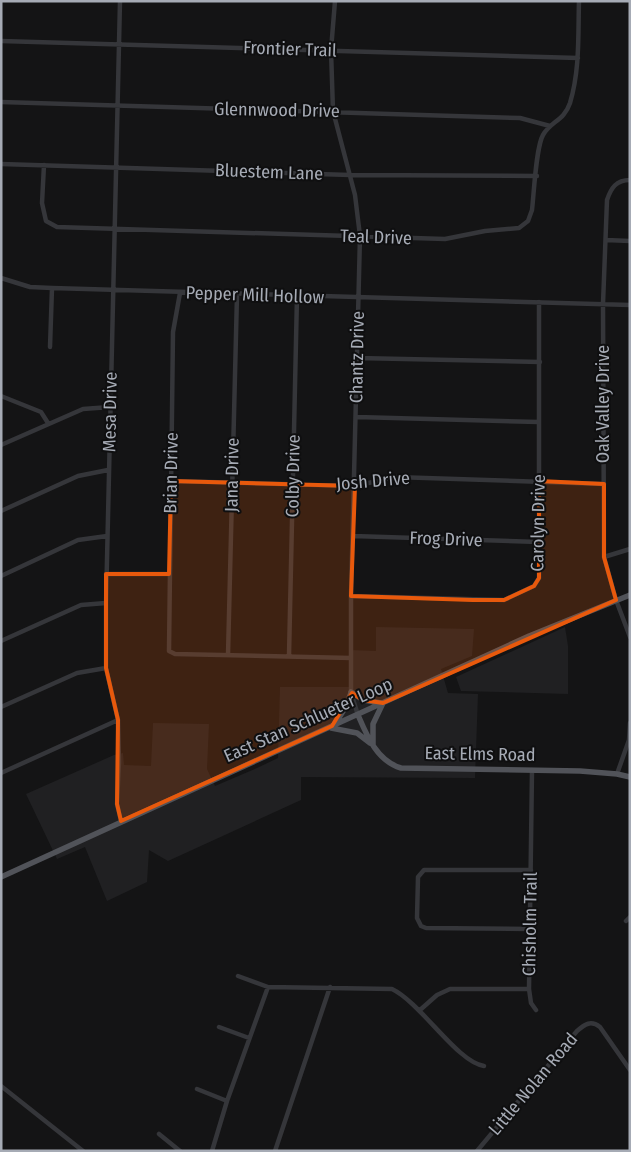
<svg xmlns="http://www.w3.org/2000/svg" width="631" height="1152" font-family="'Fira Sans Condensed',sans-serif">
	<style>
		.built { fill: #202022 }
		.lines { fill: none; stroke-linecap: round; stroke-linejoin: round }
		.minor { stroke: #35363a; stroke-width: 4.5 }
		.major { stroke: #515359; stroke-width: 5.5 }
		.marked { fill: #e8590c; fill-opacity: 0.2; stroke: #e8590c; stroke-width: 4; stroke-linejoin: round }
		.labels { text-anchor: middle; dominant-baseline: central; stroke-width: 4; stroke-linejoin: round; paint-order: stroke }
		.street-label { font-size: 18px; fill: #a6abb5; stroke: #0f0f10 }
	</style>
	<rect width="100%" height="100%" fill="#141415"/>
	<path class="built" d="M376 627 474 629 472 656 441 669 448 693 478 694 475 778 301 777V800L168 861 149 850 147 882 107 901 85 847 57 859 26 794 114 755 123 753 124 765 151 766 153 723 209 724 207 769 215 786 257 768 278 758 280 687H349V650L376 651Z
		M565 627 568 646V694L461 691 456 677Z"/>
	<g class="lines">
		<path class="minor" d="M120 1 106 603V668L118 720 119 762 117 804 121 821
			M335 1 331 50 333 111 355 195 360 236 351 596V693L358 715
			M1 41 578 58
			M1 102 520 118 550 126
			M1 164 350 175 537 176
			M44 165 42 203 46 221 57 227 445 239 485 231 519 228 528 221 532 210C534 193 536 147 543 135 551 121 564 121 570 103 580 70 578 35 579 1
			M630 180C616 180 611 188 607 200L603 304 604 557 616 600 630 637
			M606 240 630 241
			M1 278 30 287 52 288 630 305
			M180 293 173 332 169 651 175 654 351 658
			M50 347 52 288
			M357 358 540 362
			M1 396 41 412 48 423
			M357 417 539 422
			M1 445 83 409 110 407
			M171 481 355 486 395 477 604 484
			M1 511 78 476 108 470
			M353 536 539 542
			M604 557 630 549
			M106 574H169
			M1 576 78 540 107 536
			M351 596 504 600 534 586 539 578V302
			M1 641 81 605 106 603
			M228 655 237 295
			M289 656 297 296
			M1 707 77 673 106 668
			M532 770 529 989 531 1003 536 1010
			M1 773 118 720
			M617 774 629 740 630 723
			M626 921 630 917
			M531 929 426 928 421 926 417 918 418 877 424 870H531
			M238 976 268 987
			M420 1010 437 995 450 989H529
			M219 1027 249 1038
			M1 1086 83 1151
			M197 1089 227 1101
			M159 1134 180 1151
			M212 1151 227 1101 268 987 392 989C421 1003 457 1062 484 1066
			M275 1151 330 987
			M477 1151 577 1031C585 1024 591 1020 600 1027L630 1070"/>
		<path class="major" d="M351 692 363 700 381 703
			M358 715C367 736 377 761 401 768L580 771 617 774 630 777
			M335 724 345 708 351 693
			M331 728 357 733 370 743
			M373 744V724L383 703
			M1 877 529 636 630 595"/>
	</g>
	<path class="marked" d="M171 481 355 486 351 596 473 600H504L534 586 539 578V481L604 484V557L616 600 383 703 363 700 352 693 332 726 121 821 117 804 118 720 106 668V574H169Z"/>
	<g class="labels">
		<g class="street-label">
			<text transform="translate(290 49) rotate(2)">Frontier Trail</text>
			<text transform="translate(277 110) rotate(1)">Glennwood Drive</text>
			<text transform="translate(269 172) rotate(2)">Bluestem Lane</text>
			<text transform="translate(376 237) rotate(2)">Teal Drive</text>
			<text transform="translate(255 295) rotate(2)">Pepper Mill Hollow</text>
			<text transform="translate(357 357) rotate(-89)">Chantz Drive</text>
			<text transform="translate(603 404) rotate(-90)">Oak Valley Drive</text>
			<text transform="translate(110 412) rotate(-89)">Mesa Drive</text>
			<text transform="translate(171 473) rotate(-89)">Brian Drive</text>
			<text transform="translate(232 475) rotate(-89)">Jana Drive</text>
			<text transform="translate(293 476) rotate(-89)">Colby Drive</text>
			<text transform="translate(373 481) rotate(-5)">Josh Drive</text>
			<text transform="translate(538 523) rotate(-89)">Carolyn Drive</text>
			<text transform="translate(446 539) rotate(2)">Frog Drive</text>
			<text transform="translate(308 720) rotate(-24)">East Stan Schlueter Loop</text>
			<text transform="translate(480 754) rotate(1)">East Elms Road</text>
			<text transform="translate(530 924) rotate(-89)">Chisholm Trail</text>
			<text transform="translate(533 1084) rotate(-50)">Little Nolan Road</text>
		</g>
	</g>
	<rect width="631" height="1152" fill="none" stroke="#a6abb5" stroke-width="5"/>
</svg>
